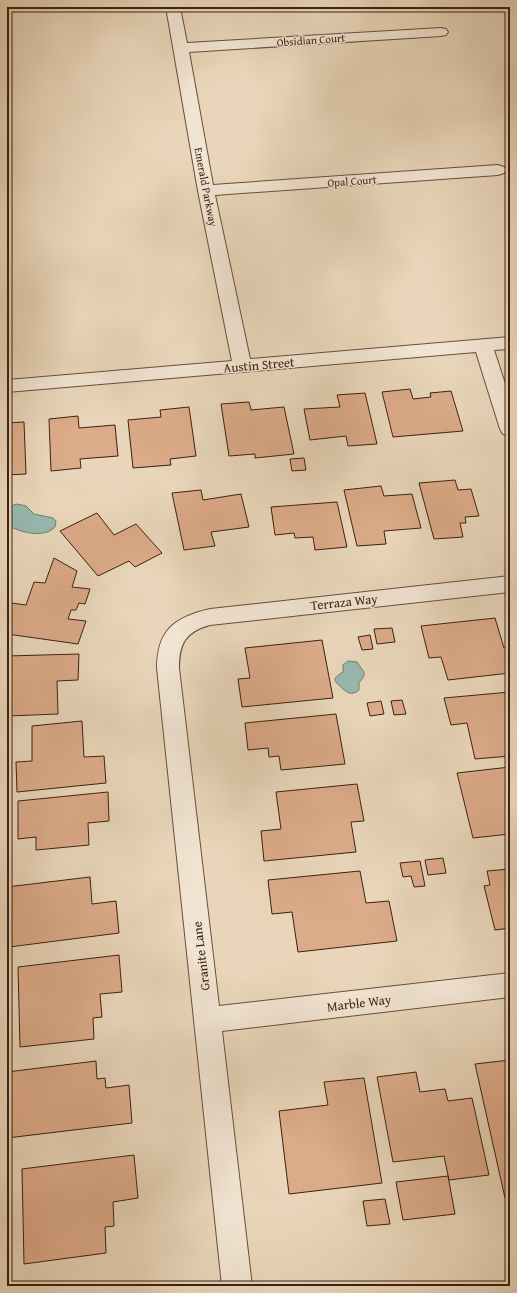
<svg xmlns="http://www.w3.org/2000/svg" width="517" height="1293" font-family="'Gentium Book Plus',serif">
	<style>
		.water { fill: #97b9af; stroke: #737c70 }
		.building { fill: #dcab89; stroke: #3d2011 }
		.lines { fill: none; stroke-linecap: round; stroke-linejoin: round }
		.minor-casing { stroke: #684e3b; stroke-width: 2 }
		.minor { fill: #f1e4d2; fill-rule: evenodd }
		.labels { text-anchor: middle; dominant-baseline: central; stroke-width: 3; stroke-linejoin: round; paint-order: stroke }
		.far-street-label { font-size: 11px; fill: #3d2011; stroke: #f1e4d2 }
		.street-label { font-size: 13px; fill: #3d2011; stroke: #f1e4d2 }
	</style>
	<rect width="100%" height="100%" fill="#e9d6ba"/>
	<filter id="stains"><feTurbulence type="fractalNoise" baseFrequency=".005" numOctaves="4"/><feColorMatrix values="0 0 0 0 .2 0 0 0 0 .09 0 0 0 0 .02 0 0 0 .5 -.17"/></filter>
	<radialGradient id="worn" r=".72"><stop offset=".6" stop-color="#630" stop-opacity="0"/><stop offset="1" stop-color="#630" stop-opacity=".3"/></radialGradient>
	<path class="water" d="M17 504 26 506 34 514 53 518 56 521 55 527C44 539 19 532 7 525V507Z
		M348 661 357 662C364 673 368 672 359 683V690C351 696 348 693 342 688 333 680 332 679 343 672V665Z"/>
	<path class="building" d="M410 389 413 399 431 397 430 393 451 391 463 431 393 437 382 392Z
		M365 393 377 444 348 446 346 436 310 440 304 409 340 407 337 395Z
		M249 402 251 410 284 407 294 454 255 458V454L229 456 221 404Z
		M189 407 196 456 170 459 171 465 133 468 128 420 161 417 160 410Z
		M78 416 79 428 115 425 118 456 80 459 81 468 51 471 49 419Z
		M24 422 26 474 7 475V423Z
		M304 458 306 470 292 471 290 459Z
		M455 480 458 490 471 489 479 516 465 517 466 523H460L463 537 434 539 419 483Z
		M381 486 384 496 412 494 421 528 384 531 386 544 357 546 344 490Z
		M201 490 203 500 241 494 249 527 211 532 215 546 184 550 172 493Z
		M337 502 347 547 315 550 313 537 295 538 294 533 275 535 271 507Z
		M97 513 114 535 136 524 162 553 135 567 129 561 98 576 60 531Z
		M54 558 77 571 72 587 90 589 85 604 79 603 76 610H71L68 619 86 621 78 644 7 634V614L11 603 26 605 34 582 45 583Z
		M495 618 504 648 510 647V673L448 680 441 657 429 658 421 626Z
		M392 628 395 642 377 644 374 629Z
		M370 635 373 649 362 650 358 637Z
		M322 640 333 698 242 707 238 679 250 678 245 648Z
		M79 654 78 680 57 681 58 714 7 716V656Z
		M510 692V756L475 759 467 723 451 725 444 698Z
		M402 700 406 714 394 715 391 701Z
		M381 701 384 714 370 716 367 703Z
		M336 714 345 764 281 770 279 756 269 757 268 748 248 750 245 723Z
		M82 721 84 757 104 756 106 783 17 792 16 762 32 761V726Z
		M510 767V834L473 838 457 773Z
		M357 784 364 821 351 822 356 852 264 861 261 831 281 829 276 792Z
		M108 792 109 821 88 823 89 845 36 850V837L18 839V801Z
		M443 858 446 873 428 875 425 860Z
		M420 861 425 886 414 887 411 876 403 877 400 863Z
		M510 869V928L495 930 484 886 490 885 487 871Z
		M360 871 366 903 389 901 397 941 298 952 292 912 272 914 268 880Z
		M90 877 92 904 116 901 119 933 9 947 7 887Z
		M119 955 122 992 100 994 102 1017 93 1018 94 1039 20 1047 18 967Z
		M510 1060V1197L505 1198 475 1064Z
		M96 1061 97 1079 105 1078 106 1088 129 1085 132 1123 7 1138V1072Z
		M416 1072 420 1092 445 1089 448 1101 472 1098 489 1175 449 1180 444 1156 393 1162 377 1077Z
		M364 1078 382 1183 289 1194 279 1111 328 1105 324 1082Z
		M134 1155 138 1198 113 1202 114 1226 105 1227 106 1253 24 1264 22 1169Z
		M448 1176 455 1214 403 1220 396 1182Z
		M385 1199 390 1224 367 1226 363 1201Z"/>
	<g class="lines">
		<g class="minor-casing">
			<path id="minor" d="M166 7H180L187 43 441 28 446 29 448 32 446 35 441 36 189 52 213 185 498 165 504 167 506 170 504 173 498 175 215 195 250 359 510 337V349L494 350 510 399V436L503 434 500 429 476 352 7 392V380L232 361 198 191Z
				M510 576V592L210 625C185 632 179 644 179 668L219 1006 510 973V997L222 1031 252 1286H222L157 668C157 630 175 617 210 609Z"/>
		</g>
		<use href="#minor" class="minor"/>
	</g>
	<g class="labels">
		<g class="far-street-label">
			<text transform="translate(311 40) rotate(-4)">Obsidian Court</text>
			<text transform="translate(352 181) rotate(-4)">Opal Court</text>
			<text transform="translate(206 187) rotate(79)">Emerald Parkway</text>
		</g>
		<g class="street-label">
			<text transform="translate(259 365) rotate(-5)">Austin Street</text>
			<text transform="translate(344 602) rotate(-6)">Terraza Way</text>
			<text transform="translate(201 956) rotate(-97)">Granite Lane</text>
			<text transform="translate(359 1003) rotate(-7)">Marble Way</text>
		</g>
	</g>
	<rect width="517" height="1293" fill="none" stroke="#e9d6ba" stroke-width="24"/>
	<rect x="8" y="8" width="501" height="1277" fill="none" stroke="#3d2011" stroke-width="2"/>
	<rect x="12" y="12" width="493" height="1269" fill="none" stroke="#3d2011"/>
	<rect width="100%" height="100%" filter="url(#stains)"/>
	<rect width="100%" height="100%" fill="url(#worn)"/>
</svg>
